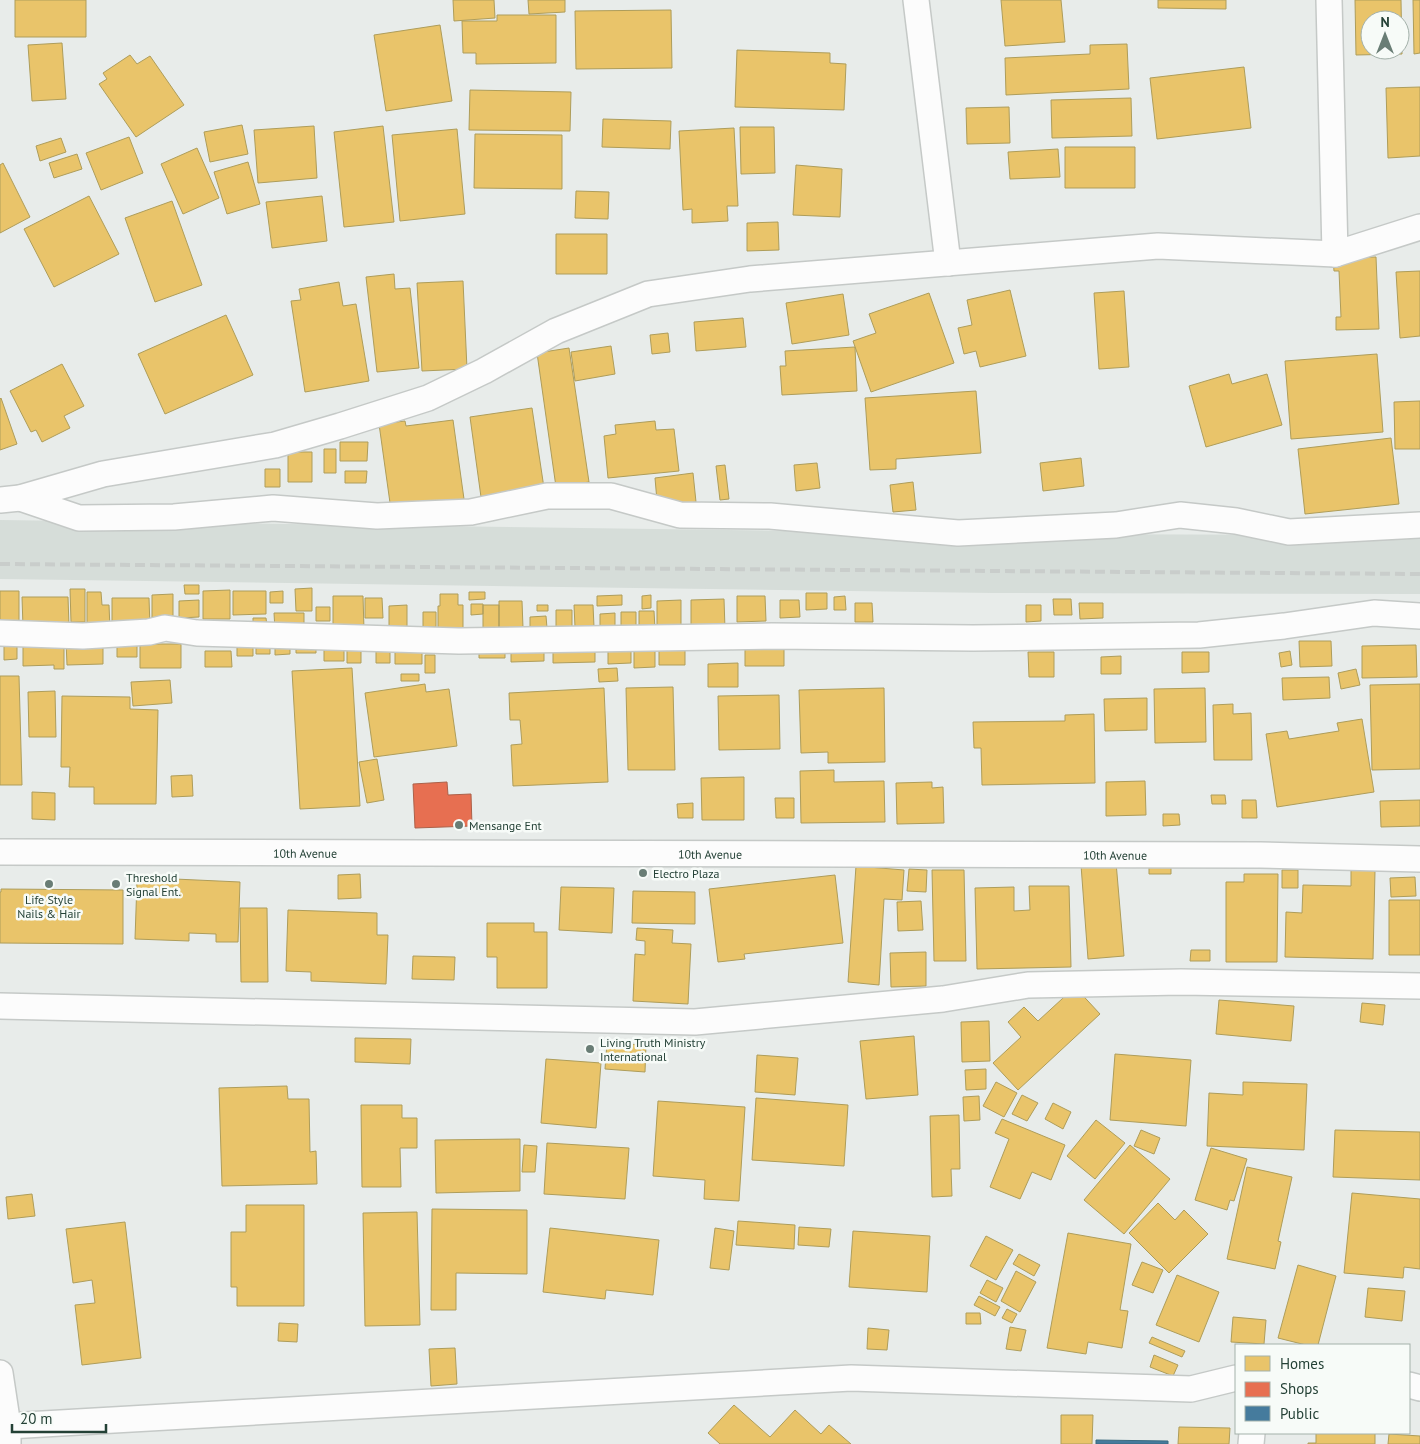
<svg xmlns="http://www.w3.org/2000/svg" width="1420" height="1444" font-family="'PT Sans',sans-serif">
	<style>
		.built { fill: #d6ddd9 }
		.homes { fill: #e9c46a; stroke: #ae9d5a; fill-rule: evenodd }
		.shops { fill: #e76f51; stroke: #ac6149 }
		.public { fill: #457b9d; stroke: #3b6a7e }
		.lines { fill: none; stroke-linecap: round; stroke-linejoin: round }
		.minor-casing { stroke: #c5c9c7; stroke-width: 28 }
		.minor { stroke: #fcfcfc; stroke-width: 25 }
		.rail { stroke: #c9cdcb; stroke-width: 4; stroke-dasharray: 10 5; stroke-linecap: butt }
		.poi-dot { fill: #697d75; stroke: #f7fbf8; stroke-width: 2 }
		.labels { text-anchor: middle; dominant-baseline: central; stroke-width: 5; stroke-linejoin: round; paint-order: stroke }
		.poi-label { font-size: 12px; fill: #244136; stroke: #f7fbf8; text-anchor: start }
		.street-label { font-size: 12px; fill: #244136; stroke: #f7fbf8 }
	</style>
	<rect width="100%" height="100%" fill="#e8ecea"/>
	<path class="built" d="M0 520 1015 534 1420 535V594L992 593 0 579Z"/>
	<path class="homes" d="M15 0H86V37H15Z
		M453 0H494L495 18 454 21Z
		M528 0H565V12L529 14Z
		M1001 0H1061L1065 42 1005 46Z
		M1158 0H1226V9L1158 8Z
		M1355 0H1401L1402 54 1356 55ZM1370 20H1400V50H1370Z
		M1413 0H1420V53L1414 54Z
		M671 10 672 68 576 69 575 11Z
		M497 15H556V63L476 64V53H463L462 21H497Z
		M440 25 452 101 386 111 374 35Z
		M62 43 66 99 32 101 28 45Z
		M1127 44 1129 89 1006 95 1005 58 1090 54V45Z
		M737 50 830 53V63L846 64 844 110 735 107Z
		M130 55 137 64 150 56 184 105 136 137 99 84 107 79 103 73Z
		M1244 67 1251 128 1157 139 1150 78Z
		M1420 87V156L1388 158 1386 88Z
		M470 90 571 92 570 131 469 130Z
		M1131 98 1132 136 1052 138 1051 100Z
		M1009 107 1010 143 967 144 966 108Z
		M603 119 671 121 670 149 602 147Z
		M242 125 248 154 210 162 204 132Z
		M314 126 317 178 258 183 254 130Z
		M383 126 394 222 344 227 334 132Z
		M740 127H774L775 173 741 174Z
		M734 128 738 206H727L728 221 692 223V209L683 210 679 131Z
		M457 129 465 214 400 221 392 135Z
		M475 134 562 135V189L474 188Z
		M129 137 143 173 101 190 86 153Z
		M61 138 66 152 40 161 36 146Z
		M1065 147H1135V188H1065Z
		M197 148 219 198 183 214 161 164Z
		M1058 149 1060 177 1010 179 1008 152Z
		M77 154 82 169 54 178 49 163Z
		M248 162 260 204 227 214 214 172Z
		M3 163 30 217 0 233V165Z
		M796 165 842 169 840 217 793 215Z
		M576 191 609 192 608 219 575 218Z
		M89 196 119 254 54 287 24 229Z
		M322 196 327 241 272 248 266 202Z
		M172 201 202 285 155 302 125 218Z
		M778 222 779 250 747 251V223Z
		M556 234H607V274H556Z
		M1376 257 1379 329 1336 330V317H1341L1339 271H1334L1333 258Z
		M1420 271V336L1400 338 1396 272Z
		M394 274 395 289 410 288 419 368 377 372 366 277Z
		M463 281 467 369 422 371 417 283Z
		M339 282 343 306 356 304 369 381 305 392 291 301 301 300 299 289Z
		M1010 290 1026 356 980 367 976 351 964 354 958 328 972 325 967 300Z
		M1124 291 1129 367 1099 369 1094 293Z
		M929 293 954 363 871 392 853 341 876 333 869 314Z
		M843 294 849 335 792 344 786 303Z
		M226 315 253 375 165 414 138 354Z
		M743 318 746 347 696 351 694 322Z
		M668 333 670 352 652 354 650 335Z
		M611 346 615 374 575 381 571 352Z
		M855 347 857 391 782 395 780 366H786L785 351Z
		M569 348 589 482 556 487 537 353Z
		M1377 354 1383 432 1291 439 1285 361Z
		M62 364 84 406 64 416 70 428 42 442 36 430 31 432 10 391Z
		M1229 374 1232 384 1267 374 1282 425 1206 447 1189 386Z
		M976 391 981 453 896 459V469L870 470 865 398Z
		M1 398 17 444 0 450V399Z
		M1420 401V449H1395L1394 402Z
		M532 408 544 488 481 497 470 417Z
		M453 420 464 499 391 510 379 424 405 421 406 426Z
		M655 421 656 430 674 429 679 471 608 478 604 436 616 434 615 425Z
		M1391 438 1399 504 1305 514 1298 449Z
		M340 442H368L367 461H340Z
		M324 449H336V473H324Z
		M288 452H312V482H288Z
		M1081 458 1084 486 1043 491 1040 463Z
		M817 463 820 488 796 491 794 465Z
		M725 465 729 499 720 500 716 466Z
		M265 469H280V487H265Z
		M345 471H367L366 483H345Z
		M693 473 696 502 669 506 657 501 655 478Z
		M913 482 916 510 893 512 890 485Z
		M184 585H199V594H185Z
		M312 588V611H296L295 589Z
		M70 589H85V622H71Z
		M230 590V619H203V591Z
		M0 591H19V628H0Z
		M233 591H266V614L233 615Z
		M283 591V603H270V592Z
		M87 592H101L102 605H109L110 629H87Z
		M469 592H485V599L469 600Z
		M806 593H827V609L806 610Z
		M173 594V618H152V595Z
		M440 594H458V605H463V629H438V606H440Z
		M622 595V605L597 606V596Z
		M651 595V608L642 609V596Z
		M333 596H363L364 630H333Z
		M737 596H765L766 621 737 622Z
		M845 596 846 610H834V597Z
		M22 597H68L69 626 23 627Z
		M112 598H149L150 627H112Z
		M365 598H382L383 618H365Z
		M724 599 725 629 691 630V600Z
		M1053 599H1071L1072 615H1054Z
		M199 600V617L179 618V601Z
		M681 600V632H657V601Z
		M780 600H799L800 617 780 618Z
		M499 601H522L523 628 499 629Z
		M855 603H872L873 622H855Z
		M1079 603H1103V618L1080 619Z
		M471 604H483V614L471 615Z
		M407 605V631H389V606Z
		M483 605H499V628H483Z
		M537 605H548V611H537Z
		M574 605H593L594 627H575Z
		M1026 605H1041V621L1026 622Z
		M316 607H330V621H316Z
		M556 610H572V627L556 628Z
		M639 611H654L655 629H639Z
		M423 612H436V627H423Z
		M621 612H636V627H621Z
		M274 613H304V629L275 630Z
		M615 613V628H600V614Z
		M546 616 547 628H530V617Z
		M253 618H266L267 626 253 627Z
		M103 640V664L67 665 66 641Z
		M23 641 64 643V669H54V665L23 666Z
		M137 641V657H117V642Z
		M1299 641H1331L1332 666 1300 667Z
		M237 643H253V656H237Z
		M4 644H17V659L4 660Z
		M140 644H181V668H140Z
		M256 644H270V654H256Z
		M275 644H290V654L275 655Z
		M595 644V662L553 663V645Z
		M659 644H685V665H659Z
		M296 645H316V653H296Z
		M505 645V658H479V646Z
		M1416 645 1417 677 1362 678V646Z
		M376 646H390V663H376Z
		M634 646H655V667L634 668Z
		M324 647H344V661H324Z
		M511 647H544V661L511 662Z
		M395 648H422V664H395Z
		M745 648H784V666H745Z
		M347 649H361V663H347Z
		M608 650H631V663L608 664Z
		M205 651H231L232 667H205Z
		M1290 651 1292 665 1281 667 1279 653Z
		M1028 652H1054V677H1029Z
		M1182 652H1209V672L1182 673Z
		M425 655H435V673H425Z
		M1121 656V674H1101V657Z
		M738 663V687H708V664Z
		M352 668 360 806 300 809 292 671Z
		M617 668 618 681 599 682 598 669Z
		M1356 669 1360 685 1341 689 1338 673Z
		M401 674H419V681H401Z
		M0 676H19L22 785H0Z
		M1329 677 1330 698 1283 700 1282 678Z
		M170 680 172 703 133 706 131 682Z
		M425 684 426 692 449 689 457 746 374 757 365 693Z
		M1420 684V769L1372 770 1370 685Z
		M673 687 675 770H628L626 688Z
		M604 688 608 782 513 786 511 745 522 744 520 720H510L509 693Z
		M884 688 885 762 828 763V752L801 753 799 690Z
		M1205 688 1206 742 1155 743 1154 689Z
		M55 691 56 737H29L28 692Z
		M779 695 780 749 719 750 718 696Z
		M62 696 130 697V709L158 710 156 804H94V787H69L70 767H61Z
		M1147 698V730L1105 731 1104 699Z
		M1233 704V714L1251 713 1252 760H1214L1213 705Z
		M1094 714 1095 783 982 785 981 748H974L973 722 1065 721V715Z
		M1362 719 1374 792 1277 807 1266 734 1287 731 1289 739 1339 731 1337 723Z
		M377 759 384 800 367 803 359 762Z
		M834 770V782L884 781 885 822 801 823 800 771Z
		M192 775 193 796 172 797 171 776Z
		M744 777V820H702L701 778Z
		M1145 781 1146 815 1106 816V782Z
		M932 782V788L943 787 944 823 897 824 896 783Z
		M32 792 55 793V820L32 819Z
		M1211 795H1225L1226 804H1212Z
		M775 798H794V818H776Z
		M1242 800H1256L1257 818H1242Z
		M1420 800V826L1381 827 1380 801Z
		M693 803V818H678L677 804Z
		M1163 814H1179L1180 825 1163 826Z
		M1116 862 1124 956 1088 959 1081 865Z
		M1149 862H1171V874H1149Z
		M856 866 904 870 902 900 884 899 879 985 848 982Z
		M909 869 927 870 926 892 907 891Z
		M932 870H964L966 961H934Z
		M1282 870H1298V888H1282Z
		M1351 870 1375 871 1373 959 1285 957 1286 912 1302 913 1303 885 1351 886Z
		M360 874 361 898 338 899V875Z
		M1244 874H1278L1277 962H1226V882H1244Z
		M835 875 843 943 744 954 745 959 718 962 709 889Z
		M1415 877 1416 896 1391 897 1390 878Z
		M153 878 240 882 238 942H216V934L189 933V941L135 939 137 881 153 882Z
		M1029 886H1069L1071 967 977 969 975 888 1014 887V911L1030 910Z
		M561 887 614 888 612 933 559 930Z
		M1 889 123 890V944L0 943V892H1Z
		M633 891 695 892V924L632 923Z
		M1389 900H1420V955H1389Z
		M921 901 923 930 898 931 897 902Z
		M240 908H267L268 982H241Z
		M288 910 377 913V935H388L386 984 311 981V972L286 971Z
		M487 923H534V932H547V988H497V957H487Z
		M637 928 673 930 672 943 691 944 688 1004 633 1001 635 954 645 955V941L636 940Z
		M1191 950H1210V961H1190Z
		M926 952V986L891 987 890 953Z
		M413 956 455 957 454 980 412 979Z
		M1075 987 1100 1014 1018 1090 993 1063 1021 1037 1008 1022 1024 1007 1038 1021Z
		M1219 1000 1294 1006 1291 1041 1216 1034Z
		M1362 1003 1385 1005 1383 1025 1360 1022Z
		M989 1021 990 1061 962 1062 961 1022Z
		M914 1036 918 1095 866 1099 860 1041Z
		M355 1038 411 1039 410 1064 355 1062Z
		M607 1043 646 1045 645 1072 605 1069Z
		M1115 1054 1191 1060 1186 1126 1110 1120Z
		M757 1055 798 1058 795 1095 755 1092Z
		M546 1059 601 1063 596 1128 541 1123Z
		M986 1069V1089L966 1090 965 1070Z
		M996 1082 1017 1093 1004 1117 983 1106Z
		M1243 1082 1307 1084 1304 1150 1207 1146 1209 1093 1243 1095Z
		M287 1086 288 1099H309L310 1152 316 1151 317 1184 222 1186 219 1088Z
		M1022 1095 1038 1103 1027 1121 1012 1114Z
		M979 1096 980 1120 964 1121 963 1097Z
		M756 1098 848 1105 844 1166 752 1160Z
		M658 1101 745 1107 739 1201 704 1199 705 1180 653 1176Z
		M1053 1103 1071 1112 1063 1129 1045 1119Z
		M361 1105H402V1118H417V1148H400L401 1187H362Z
		M959 1115 960 1169H951L952 1196 932 1197 930 1116Z
		M1002 1119 1065 1145 1051 1180 1032 1172 1020 1199 990 1187 1009 1139 995 1133Z
		M1096 1120 1125 1143 1095 1179 1067 1156Z
		M1141 1130 1160 1138 1154 1154 1134 1146Z
		M1335 1130 1420 1132V1180L1333 1177Z
		M520 1139V1191L436 1193 435 1140Z
		M547 1143 629 1148 625 1199 544 1194Z
		M524 1145 537 1146 535 1172H522Z
		M1130 1145 1170 1179 1124 1234 1084 1200Z
		M1211 1148 1247 1159 1234 1201 1230 1200 1227 1210 1195 1200Z
		M1247 1167 1292 1177 1278 1241 1281 1242 1275 1269 1227 1259Z
		M1352 1193 1420 1199V1269L1404 1267 1403 1278 1344 1273Z
		M32 1194 35 1216 8 1219 6 1197Z
		M1158 1203 1175 1220 1184 1210 1208 1234 1169 1273 1129 1233Z
		M246 1205H304V1306H237V1287H231V1232H246Z
		M432 1209 527 1210V1274L456 1273V1310H431Z
		M417 1212 420 1325 365 1326 363 1213Z
		M738 1221 795 1225 794 1249 736 1245Z
		M125 1222 141 1358 82 1365 75 1305 95 1303 92 1280 73 1283 66 1229Z
		M799 1227 831 1229 829 1247 798 1245Z
		M550 1228 659 1240 653 1295 606 1290 605 1299 543 1292Z
		M715 1228 734 1231 729 1270 710 1268Z
		M853 1231 930 1236 927 1292 849 1287Z
		M1068 1233 1131 1244 1120 1310 1128 1311 1122 1348 1088 1342 1086 1354 1047 1348Z
		M986 1236 1013 1250 996 1280 970 1266Z
		M1019 1254 1040 1265 1034 1276 1013 1264Z
		M1142 1262 1163 1270 1153 1293 1132 1285Z
		M1298 1265 1336 1276 1318 1345H1306L1278 1338Z
		M1016 1271 1036 1282 1020 1312 1001 1301Z
		M1177 1275 1219 1292 1199 1342 1156 1325Z
		M987 1280 1003 1288 996 1302 980 1293Z
		M1368 1288 1405 1291 1402 1321 1365 1317Z
		M979 1296 1000 1307 995 1316 974 1305Z
		M1007 1309 1017 1314 1012 1323 1002 1318Z
		M966 1313H980L981 1324H966Z
		M1233 1317 1266 1320 1264 1344 1231 1342Z
		M279 1323 298 1324 297 1342 278 1341Z
		M1010 1327 1026 1330 1021 1351 1006 1349Z
		M868 1328 889 1330 887 1350 867 1349Z
		M1152 1337 1185 1351 1182 1357 1149 1343Z
		M455 1348 457 1384 431 1386 429 1349Z
		M1154 1355 1178 1365 1173 1376 1150 1367Z
		M734 1405 770 1437 795 1410 821 1434 829 1425 851 1444H720L708 1433Z
		M1061 1415H1093L1092 1444H1061Z
		M1179 1427 1230 1428 1229 1444H1178Z
		M1316 1433H1375V1444H1308V1443H1316Z
		M1389 1434 1420 1436V1444H1388Z"/>
	<path class="shops" d="M447 782 448 795 471 794 472 826 415 828 413 784Z"/>
	<path class="public" d="M1096 1440 1168 1441V1444H1096Z"/>
	<g class="lines">
		<g class="minor-casing">
			<g id="minor">
				<path d="M916 0 948 263"/>
				<path d="M1329 0 1335 254"/>
				<path d="M20 498 79 518 174 517 273 508 377 516 471 512 547 496H611L680 515 770 516 958 533 1116 525 1180 515 1236 521 1289 532 1420 525"/>
				<path d="M0 500 20 498 103 474 275 445 340 426 428 398 484 371 556 331 648 294 750 279 1158 246 1335 254 1420 227"/>
				<path d="M0 633 83 636 149 632 165 628 197 633 459 641 772 636 973 638 1199 635 1284 626 1374 613 1420 616"/>
				<path id="s1" d="M0 852 1260 855 1420 859"/>
				<path d="M0 1006 695 1022 943 999 1028 985 1181 982 1420 986"/>
				<path d="M0 1373 8 1426V1444"/>
				<path d="M1409 1385 1420 1388"/>
				<path d="M8 1426 851 1378 1191 1389 1236 1378"/>
				<path d="M1251 1444 1252 1433"/>
			</g>
		</g>
		<use href="#minor" class="minor"/>
		<path class="rail" d="M0 564 1420 574"/>
	</g>
	<g class="poi-dot">
		<circle cx="459" cy="825" r="5"/>
		<circle cx="643" cy="873" r="5"/>
		<circle cx="49" cy="884" r="5"/>
		<circle cx="116" cy="884" r="5"/>
		<circle cx="590" cy="1049" r="5"/>
	</g>
	<g class="labels">
		<g class="poi-label">
			<text x="469" y="825">Mensange Ent</text>
			<text x="653" y="873">Electro Plaza</text>
			<text x="126" y="877">Threshold<tspan x="126" dy="14">Signal Ent.</tspan></text>
			<text x="49" y="899" text-anchor="middle">Life Style<tspan x="49" dy="14">Nails &amp; Hair</tspan></text>
			<text x="600" y="1042">Living Truth Ministry<tspan x="600" dy="14">International</tspan></text>
		</g>
		<g class="street-label">
			<text stroke="none"><textPath href="#s1" startOffset="305">10th Avenue</textPath></text>
			<text stroke="none"><textPath href="#s1" startOffset="710">10th Avenue</textPath></text>
			<text stroke="none"><textPath href="#s1" startOffset="1115">10th Avenue</textPath></text>
		</g>
	</g>
	<rect x="1235" y="1344" width="175" height="90" fill="#f7fbf8" stroke="#a3b1aa"/>
	<rect x="1245" y="1356" width="25" height="15" fill="#e9c46a" stroke="#a3b1aa"/>
	<text x="1280" y="1369" font-size="15" fill="#244136">Homes</text>
	<rect x="1245" y="1382" width="25" height="15" fill="#e76f51" stroke="#a3b1aa"/>
	<text x="1280" y="1394" font-size="15" fill="#244136">Shops</text>
	<rect x="1245" y="1406" width="25" height="15" fill="#457b9d" stroke="#a3b1aa"/>
	<text x="1280" y="1419" font-size="15" fill="#244136">Public</text>
	<g transform="translate(1385 35)"><circle r="24" fill="#f7fbf8" stroke="#a3b1aa"/>
	<path d="M0-4L9 19L0 12L-9 19Z" fill="#697d75"/>
	<text y="-8" font-size="14" font-weight="bold" text-anchor="middle" fill="#244136">N</text>
	</g>
	<path d="M12 1424v8h94v-8" fill="none" stroke="#244136" stroke-width="2.5"/>
	<text x="20" y="1424" font-size="15" fill="#244136" stroke="#f7fbf8" stroke-width="4" paint-order="stroke">20 m</text>
</svg>
